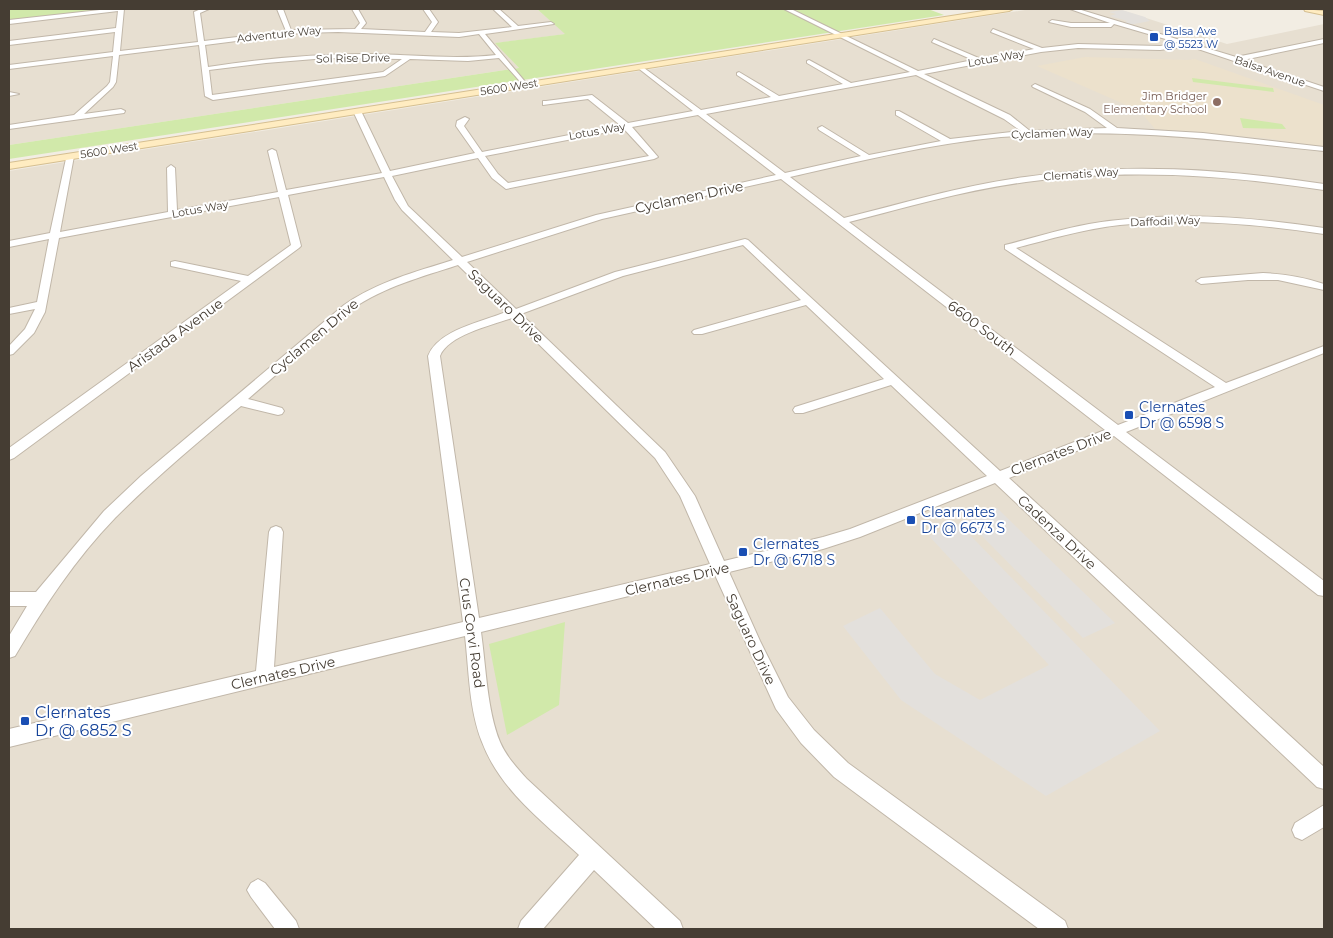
<svg xmlns="http://www.w3.org/2000/svg" width="1333" height="938" font-family="Montserrat,sans-serif">
	<style>
		.residential { fill: #e7dfd1 }
		.education { fill: #ece1cc }
		.green { fill: #d1e9aa }
		.parking { fill: #e3e0dc }
		.lines { fill: none; stroke-linecap: round; stroke-linejoin: round }
		.minor-casing { stroke: #c1b7a9; stroke-width: 2 }
		.secondary-casing { stroke: #d5bf91; stroke-width: 2 }
		.minor { fill: #fff; fill-rule: evenodd }
		.secondary { fill: #ffecc1; fill-rule: evenodd }
		.transit-dot { fill: #1a4fb4; stroke: #fff; stroke-width: 2 }
		.education-dot { fill: #8d6e63; stroke: #fff; stroke-width: 2 }
		.labels { text-anchor: middle; dominant-baseline: central; stroke-width: 4; stroke-linejoin: round; paint-order: stroke }
		.far-transit-label { font-size: 11px; fill: #164399; stroke: #fff; text-anchor: start }
		.far-street-label { font-size: 11px; fill: #453d33; stroke: #fff }
		.far-education-label { font-size: 11px; fill: #785e54; stroke: #fff; text-anchor: end }
		.street-label { font-size: 14px; fill: #453d33; stroke: #fff }
		.transit-label { font-size: 14px; fill: #164399; stroke: #fff; text-anchor: start }
		.near-transit-label { font-size: 16px; fill: #164399; stroke: #fff; text-anchor: start }
	</style>
	<rect width="100%" height="100%" fill="#f2ede3"/>
	<path class="residential" d="M130 9H537L566 34 496 43 519 68 9 145V22Z
		M1031 9H1118L1227 44 1324 24V929H9V171Z"/>
	<path class="education" d="M1085 57 1188 60 1195 59 1324 105V147L1263 138 1155 129 1140 111 1037 66Z"/>
	<path class="green" d="M9 9H114L9 21Z
		M537 9H928L944 15 9 159V145L519 68 495 43 565 34Z
		M1192 78 1273 88 1274 92 1193 82Z
		M1240 118 1282 124 1286 129 1243 128Z
		M565 622 559 705 507 735 489 644Z"/>
	<path class="parking" d="M1122 10 1145 17 1150 21 1129 25 1124 23 1127 21 1110 16 1116 14 1109 12Z
		M997 508 1115 623 1083 638 976 530 968 533 1160 731 1046 796 901 700 843 626 880 608 935 674 980 700 1049 665 929 536Z"/>
	<g class="lines">
		<g class="minor-casing">
			<path id="minor" d="M109 9H124L120 51 198 42 194 12 201 9H209L200 13 204 41 286 31 277 9H283L291 30 355 29 360 23 352 9H358L366 23 361 29 425 32 432 22 423 9H429L438 22 431 32 459 33 512 27 493 9H499L518 26 551 22 554 24 485 34 527 84V86L525 87 499 58 468 61 410 59 385 76 213 100 205 96 199 45 119 55 116 82 113 87 84 114 121 109 125 111 124 113 9 129V125L74 115 107 86 110 82 113 56 9 69V65L113 52 115 32 9 45V41L116 28 118 11 9 24V20ZM338 32 459 37 479 34 496 55C452 60 409 54 365 54 312 54 260 59 208 67L205 45 300 33ZM327 58 402 59 383 72 212 95 209 70 266 63Z
				M784 9H791L918 71 973 60 932 42 934 39 981 59 1034 49 991 32 993 29 1042 48 1078 44 1160 46 1179 43 1114 24 1111 27H1071L1049 22 1052 20 1071 23H1110L1070 9H1078L1236 57 1324 39V43L1243 60 1324 87V91L1189 46 1160 50 1078 48 1041 52 924 74 1010 115 1030 131 1107 128 1085 112 1033 87 1032 86 1035 84 1090 109 1117 128 1203 133 1324 147V151C1213 139 1113 127 1001 137 929 144 860 161 790 177L844 218C904 203 964 185 1025 177 1125 162 1225 169 1324 184V190C1225 175 1126 168 1026 182 966 190 908 207 849 222L1118 425 1215 387 1005 249V245C1033 238 1061 229 1089 224 1168 211 1246 216 1324 228V234C1256 224 1188 218 1120 225 1084 229 1050 239 1016 248L1226 383 1324 346V353L1126 432 1324 581V596L1318 595 1114 436 1009 478 1324 767V789L1317 787 995 483 860 537 823 549 729 572 760 641 788 697 814 730 848 763 1065 921 1068 929H1039L834 777 801 743 776 709 715 575 481 632C486 667 487 710 500 742 506 756 517 768 527 779L680 921 683 929H656L594 870 543 929H518L521 921 579 855C543 822 500 790 482 742 469 710 469 671 465 636L9 747V729L256 671 269 532 271 528 276 526 281 528 283 532 274 667 463 622 428 356C438 330 481 322 506 312L458 265C421 277 384 287 352 309L248 399 282 408 284 411 282 414 278 415 241 406C198 442 155 478 115 518 75 559 44 607 15 656L9 658V636L27 606H9V592H36L104 511 141 476 344 305C377 282 415 272 453 260L402 210 395 200 384 177 288 195 301 246 299 248 14 458 9 460V448L241 281 171 266V262L175 261 248 276 291 245 279 197 59 238 45 312 34 333 13 354 9 355V346L25 329 35 309 9 314V308L37 302 49 239 9 247V241L50 233 67 154 74 156 60 232 168 212 167 168 171 165 175 168 177 210 278 192 268 151 272 149 276 151 286 190 382 173 353 111 357 109 361 111 390 171 475 153 456 126 457 121 465 117 469 119 464 126 482 152 620 125 588 99 543 105V101H546L592 95 628 123 693 111 638 68V66L640 65 701 110 771 97 737 75V73L739 72 779 96 843 84 807 63V61L809 60 851 83 910 72ZM916 75 1004 119 1021 131 950 139 899 111H896V115L941 141 869 155 822 126 818 128 819 130 861 156 785 173 706 114ZM698 115 776 175 596 215 462 257 408 206 392 176 478 158 492 178 506 189 654 159 658 157 632 127ZM624 129 649 156 508 183 498 174 485 156ZM781 179 1105 430 1000 471 748 240 745 239 615 272 516 309 467 262 602 219ZM743 245 801 300 694 330 692 332 694 334H702L806 305 884 379 795 407 793 410 795 413H803L891 385 987 476 850 529 823 537 724 561 695 496 665 452 521 314 623 276ZM512 318 655 458 680 496 710 564 479 618 440 356C448 335 492 325 512 318Z
				M9 92 19 94 9 96Z
				M1263 273C1284 274 1304 277 1324 284V290L1278 280H1248L1201 284 1196 281 1201 278Z
				M1324 805V827L1302 840 1295 837 1292 830 1295 823Z
				M258 879 265 883 296 921 299 929H275L251 897 247 890 251 883Z"/>
		</g>
		<g class="secondary-casing">
			<path id="secondary" d="M996 9H1013L1009 11 9 169V163Z
				M1304 9 1324 11V15L1305 11Z"/>
		</g>
		<use href="#minor" class="minor"/>
		<use href="#secondary" class="secondary"/>
	</g>
	<g class="transit-dot">
		<rect x="1149" y="32" width="10" height="10" rx="2.5"/>
		<rect x="1124" y="410" width="10" height="10" rx="2.5"/>
		<rect x="906" y="515" width="10" height="10" rx="2.5"/>
		<rect x="738" y="547" width="10" height="10" rx="2.5"/>
		<rect x="20" y="716" width="10" height="10" rx="2.5"/>
	</g>
	<circle class="education-dot" cx="1217" cy="102" r="5"/>
	<g class="labels">
		<g class="far-transit-label">
			<text x="1164" y="31">Balsa Ave<tspan x="1164" dy="13">@ 5523 W</tspan></text>
		</g>
		<g class="far-street-label">
			<text transform="translate(279 34) rotate(-6)">Adventure Way</text>
			<text transform="translate(353 58) rotate(-1)">Sol Rise Drive</text>
			<text transform="translate(996 58) rotate(-10)">Lotus Way</text>
			<text transform="translate(1270 71) rotate(19)">Balsa Avenue</text>
			<text transform="translate(509 87) rotate(-9)">5600 West</text>
			<text transform="translate(597 131) rotate(-10)">Lotus Way</text>
			<text transform="translate(1052 133) rotate(-2)">Cyclamen Way</text>
			<text transform="translate(109 150) rotate(-9)">5600 West</text>
			<text transform="translate(1081 174) rotate(-4)">Clematis Way</text>
			<text transform="translate(200 209) rotate(-10)">Lotus Way</text>
			<text transform="translate(1165 221) rotate(-2)">Daffodil Way</text>
		</g>
		<g class="far-education-label">
			<text x="1207" y="96">Jim Bridger<tspan x="1207" dy="13">Elementary School</tspan></text>
		</g>
		<g class="street-label">
			<text transform="translate(689 197) rotate(-12)">Cyclamen Drive</text>
			<text transform="translate(506 306) rotate(44)">Saguaro Drive</text>
			<text transform="translate(982 328) rotate(37)">6600 South</text>
			<text transform="translate(175 335) rotate(-36)">Aristada Avenue</text>
			<text transform="translate(314 337) rotate(-40)">Cyclamen Drive</text>
			<text transform="translate(1061 452) rotate(-21)">Clernates Drive</text>
			<text transform="translate(1057 532) rotate(43)">Cadenza Drive</text>
			<text transform="translate(677 579) rotate(-13)">Clernates Drive</text>
			<text transform="translate(472 633) rotate(82)">Crus Corvi Road</text>
			<text transform="translate(751 639) rotate(65)">Saguaro Drive</text>
			<text transform="translate(283 673) rotate(-13)">Clernates Drive</text>
		</g>
		<g class="transit-label">
			<text x="1139" y="407">Clernates<tspan x="1139" dy="16">Dr @ 6598 S</tspan></text>
			<text x="921" y="512">Clearnates<tspan x="921" dy="16">Dr @ 6673 S</tspan></text>
			<text x="753" y="544">Clernates<tspan x="753" dy="16">Dr @ 6718 S</tspan></text>
		</g>
		<g class="near-transit-label">
			<text x="35" y="712">Clernates<tspan x="35" dy="18">Dr @ 6852 S</tspan></text>
		</g>
	</g>
	<rect width="1333" height="938" fill="none" stroke="#453d33" stroke-width="20"/>
</svg>
